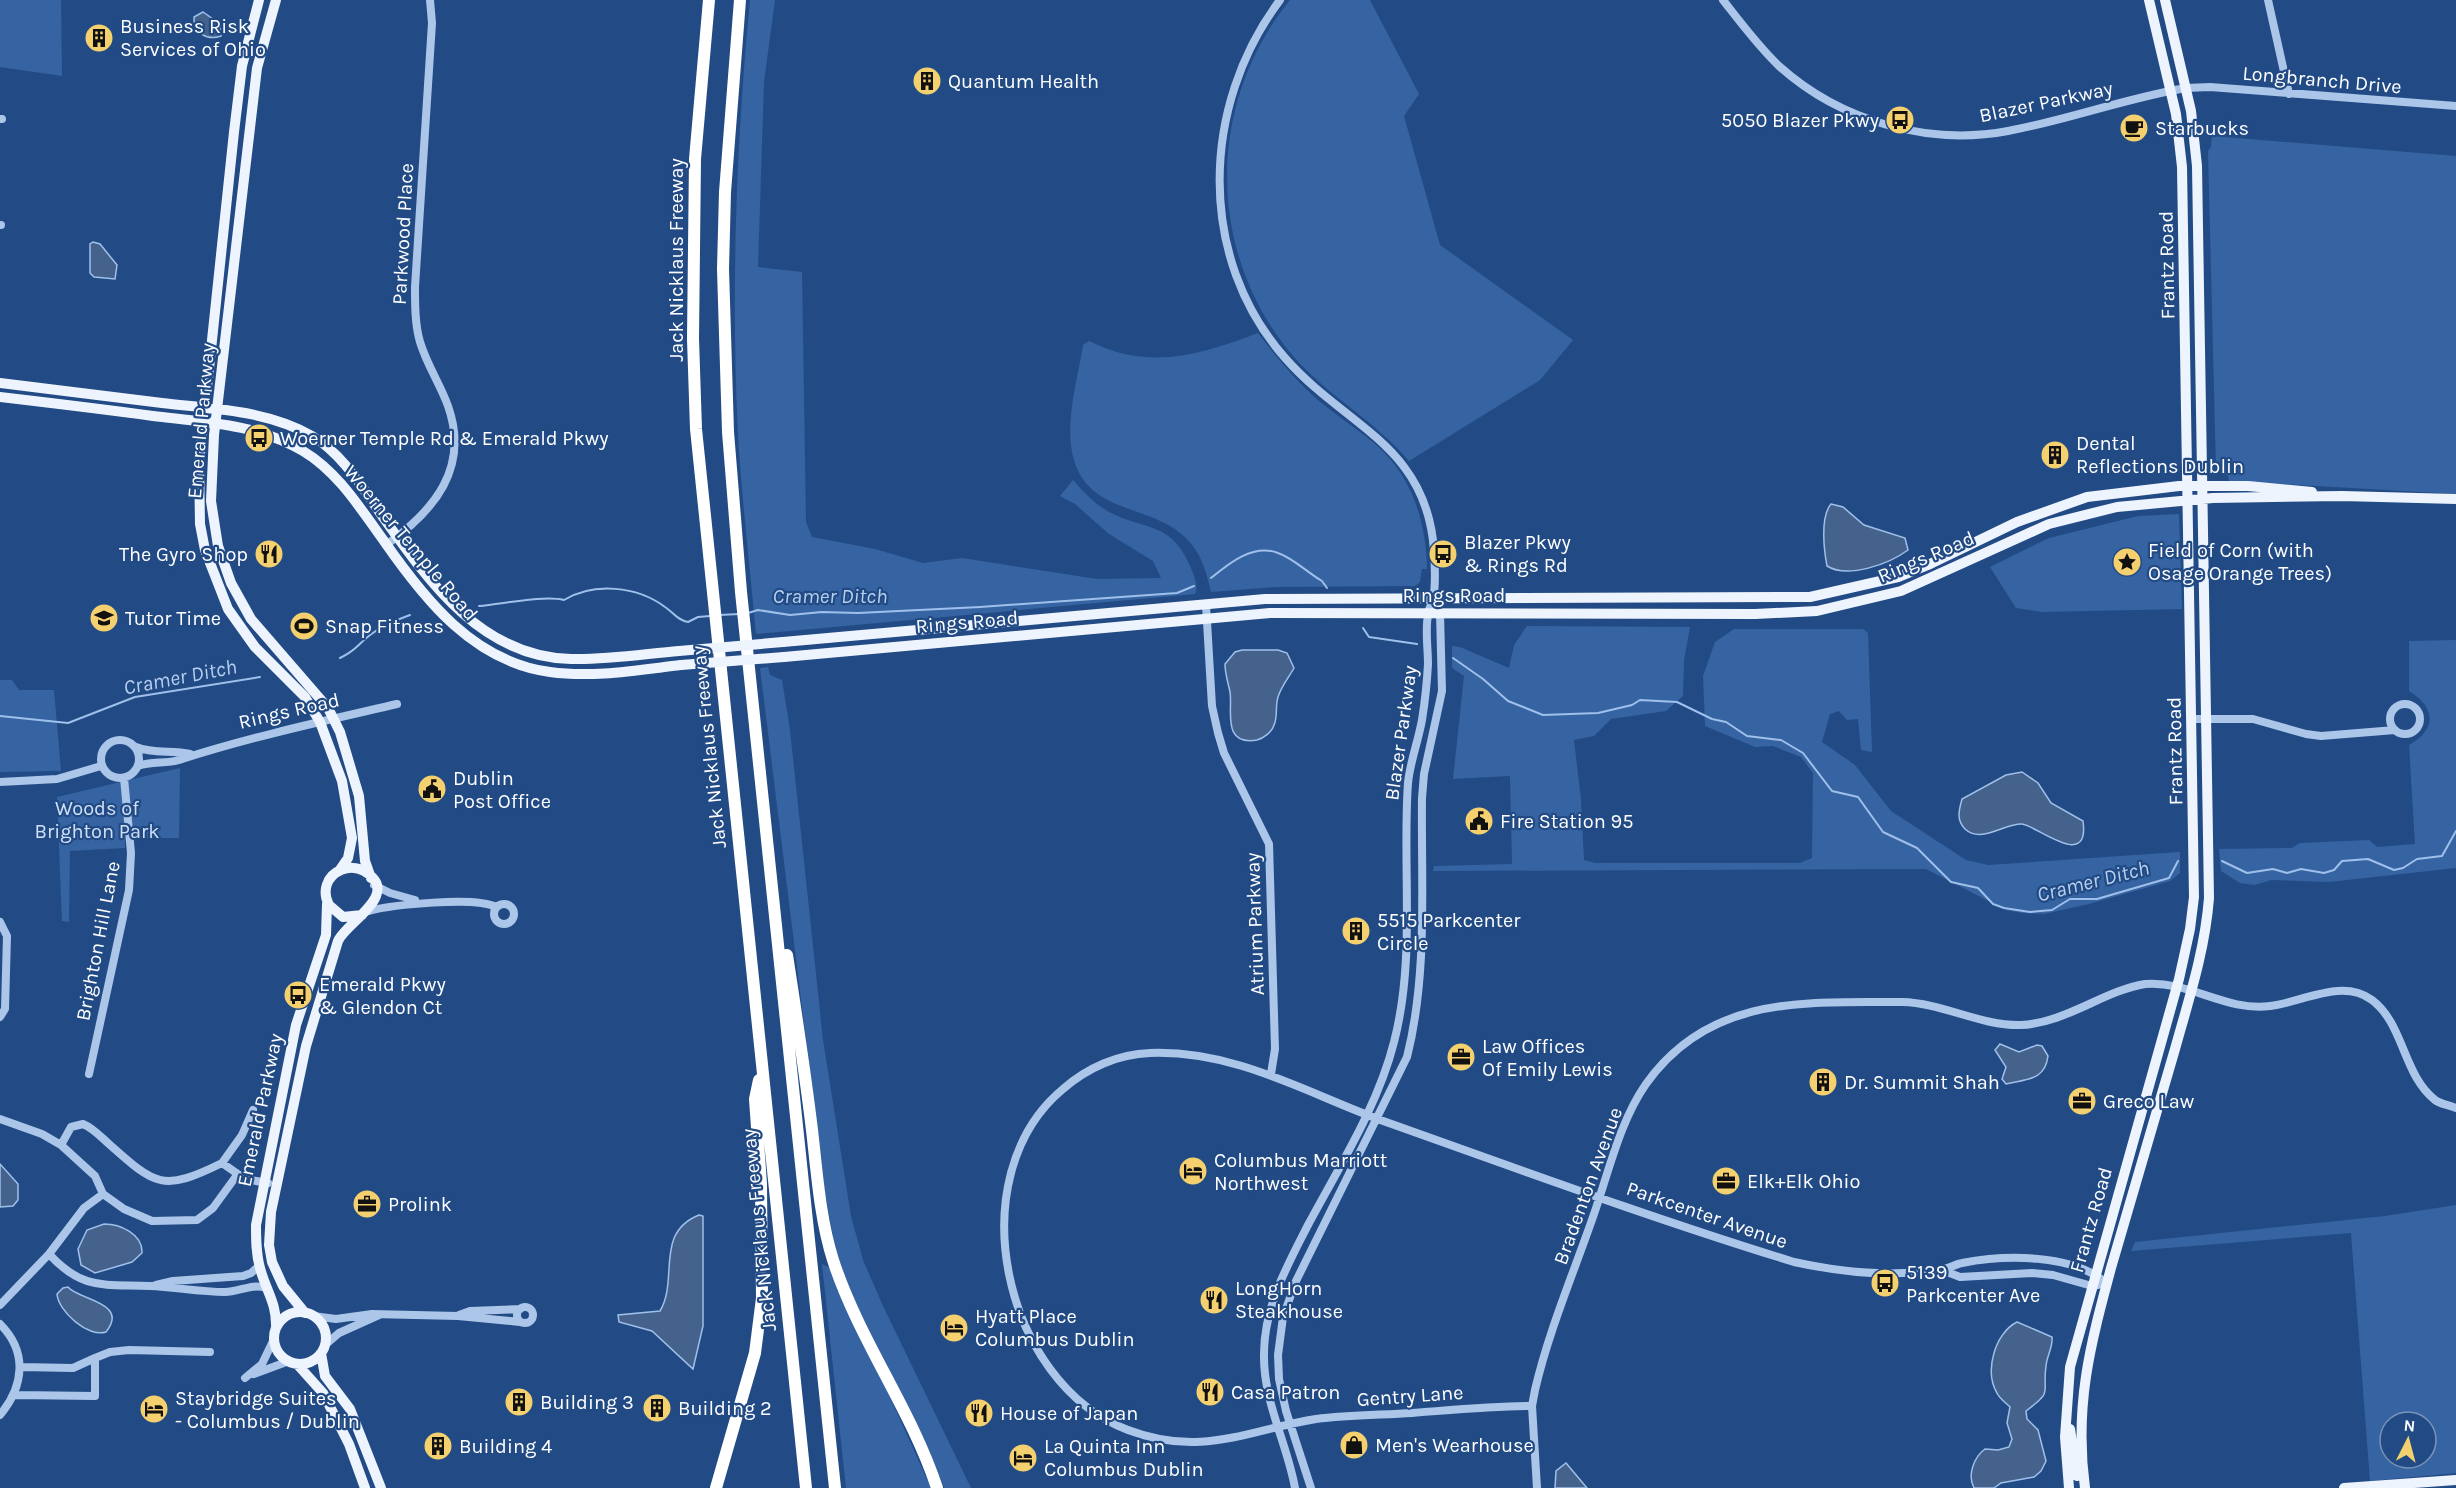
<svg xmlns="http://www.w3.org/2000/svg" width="2456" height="1488" font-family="Karla,sans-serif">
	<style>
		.green { fill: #3664a2; fill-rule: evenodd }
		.water { fill: #45628c; stroke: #9fc0ea; stroke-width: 1.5 }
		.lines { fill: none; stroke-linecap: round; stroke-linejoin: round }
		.stream { stroke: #9fc0ea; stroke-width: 2 }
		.minor { stroke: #abc6e9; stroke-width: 8 }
		.major { stroke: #eef4fe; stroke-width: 10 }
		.highway { stroke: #fff; stroke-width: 12 }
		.major-bridge { stroke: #eef4fe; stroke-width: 10 }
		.labels { text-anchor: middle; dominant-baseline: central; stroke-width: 4.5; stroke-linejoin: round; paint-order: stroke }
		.poi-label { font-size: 20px; fill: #fff; stroke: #224b85; text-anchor: start }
		.street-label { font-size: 20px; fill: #fff; stroke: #224b85 }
		.park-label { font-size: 20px; fill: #d0e0f7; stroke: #224b85 }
		.water-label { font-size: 21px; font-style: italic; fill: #b7d0f0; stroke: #224b85 }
	</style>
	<rect width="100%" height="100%" fill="#224b85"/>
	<path class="green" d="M0 0H61L62 76 0 67Z
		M750 0H775L764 82 758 267 802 272 806 522 812 537 875 549 923 563 962 558 1097 579 1161 578 1153 561 1109 534 1075 504 1060 496 1073 480C1084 492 1095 505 1111 513 1148 531 1172 522 1191 568 1194 576 1199 586 1195 594L756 634C750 568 742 501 738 435 731 290 736 145 750 0Z
		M1290 0H1370L1419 94 1404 116 1440 245 1573 340 1540 380 1409 461C1374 420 1328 396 1294 357 1206 255 1205 104 1290 0Z
		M2212 136 2456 156V494L2229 481 2228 476 2216 469 2208 151 2211 147Z
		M1258 333C1277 358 1296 381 1319 401 1337 416 1356 428 1374 443 1412 475 1426 521 1427 569H1422L1420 582 1415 586 1276 587 1211 592C1207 575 1203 559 1192 545 1157 499 1081 521 1071 446 1067 414 1078 377 1083 345L1089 341C1149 371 1200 355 1258 333Z
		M2179 514 2182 609 2042 612 2016 608 1990 567 2049 538 2138 516Z
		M1527 626 1690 627 1684 661 1683 696 1666 711 1611 719 1594 736 1574 740 1581 800 1584 860 1595 863H1800L1812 858 1813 773 1801 757 1773 746 1755 747 1705 726 1703 676 1715 642 1734 629H1863L1868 633 1872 752 1861 750 1858 719 1847 720 1839 711 1830 714 1822 742 1855 765 1891 811 1966 860 1988 865 2180 852V873L2170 881 2089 904 2044 914 2022 913 2006 910 1926 869 1433 871 1434 866 1512 864 1510 776 1453 779 1464 676 1452 668V646L1460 647 1509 668 1514 645Z
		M2456 640V868L2329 882 2272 880 2254 885 2240 883 2221 871 2219 849 2292 848 2300 843 2369 840 2377 847 2415 844 2409 745C2437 729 2436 708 2409 691V641Z
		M768 667 770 675 782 680 790 730 823 1040 851 1216 863 1260 883 1306 971 1488H944L929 1450 853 1298 836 1253 825 1193 760 668Z
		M12 680 19 690H54L61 771 0 772V680Z
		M180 768 179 838H143L141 829 125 831V848L70 851 69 922 62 921 57 797Z
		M2456 1205V1473L2370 1481 2351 1233 2131 1251 2135 1242 2385 1216ZM2390 1422H2426V1458H2390Z
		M822 1264 832 1269 931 1488H846Z"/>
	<path class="water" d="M203 12 220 24 221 36C207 41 193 33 194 17Z
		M93 242 100 244 117 265 115 279 94 277 90 273V244Z
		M1831 504 1843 507 1864 525 1905 538 1908 550C1889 564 1848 579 1827 566 1824 550 1820 517 1831 504Z
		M1242 650H1278L1287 653 1294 668C1289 677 1281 687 1278 697 1275 706 1278 717 1274 725 1272 732 1264 738 1257 740 1221 746 1233 709 1230 692 1228 682 1225 674 1225 664L1235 652Z
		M2022 772 2038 783 2051 803 2083 821C2090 872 2036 825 2022 824 2005 823 1981 844 1965 829 1956 820 1959 810 1962 799L2006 775Z
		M2000 1044 2019 1052 2037 1045 2042 1046 2048 1056C2045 1081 2026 1079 2006 1084L2002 1079 2006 1067 1995 1050Z
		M0 1164 18 1184V1200L13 1206 0 1207Z
		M699 1215 703 1216V1326L693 1369 652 1331 619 1322 618 1315 660 1311C679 1279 654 1233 699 1215Z
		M104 1224C120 1224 143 1234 142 1253L132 1262 95 1273 81 1265 78 1249 87 1230Z
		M68 1287C78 1300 130 1302 106 1332 88 1338 58 1311 57 1294L63 1288Z
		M2017 1322 2052 1337C2053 1348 2047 1355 2046 1366 2042 1395 2054 1390 2026 1411L2027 1419 2038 1430 2046 1461 2041 1471 2034 1477 2001 1483 1994 1488H1974C1967 1475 1974 1457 1985 1449L1998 1450 2009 1447 2012 1439 2007 1423 2010 1407C2006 1403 1999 1398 1997 1393 1984 1371 1995 1333 2017 1322Z
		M1566 1463 1587 1488H1555L1556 1471Z"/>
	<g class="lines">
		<path class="stream" d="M1211 578C1228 564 1253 543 1278 553 1293 558 1308 573 1322 581L1327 588
			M479 606C503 604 544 595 564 600 594 582 637 586 665 607 674 613 677 620 688 622L698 617 710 616
			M748 613 758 610 790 615 822 612 858 613 980 607 1177 593 1194 586
			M719 615 740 614
			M1363 628 1369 637 1417 644
			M340 658C357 650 357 645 370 635 383 625 396 620 410 615
			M1453 658 1483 679 1508 701 1543 715 1598 713 1632 705 1640 700 1677 702 1712 719 1726 722 1747 736 1781 740 1803 753 1832 791 1858 797 1883 832 1917 848 1951 882 1978 888 1993 904 2004 908 2030 912 2052 910 2070 899H2097L2169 878 2178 861
			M0 716 68 723 135 697 260 677
			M2222 861 2247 873 2273 869 2287 873 2301 869 2324 873 2334 870 2342 861 2368 859 2394 870 2403 868 2417 859 2442 856 2456 831"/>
		<path class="minor" d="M1280 0C1201 105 1196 258 1286 359 1346 427 1427 445 1434 551 1435 566 1436 585 1433 600 1430 609 1429 606 1428 615 1425 631 1428 648 1428 664 1427 683 1425 701 1422 720 1418 742 1410 762 1408 783 1402 869 1416 958 1394 1042 1378 1106 1339 1167 1308 1225 1287 1266 1264 1307 1264 1354 1263 1401 1287 1443 1295 1488
			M1723 0C1741 23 1758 46 1779 66 1840 121 1928 146 2008 131 2068 120 2126 98 2186 88L2210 87 2456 106
			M2268 0 2289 94
			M0 119H2
			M0 225H1
			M386 545C434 511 470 468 448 406 440 384 427 365 420 342 415 325 415 305 415 287L432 23 430 0
			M1206 605 1212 706 1218 733 1224 753 1269 844 1275 1049 1271 1074
			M2390 719a15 15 0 1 1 30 0a15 15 0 1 1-30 0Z
			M2192 719H2253L2306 734 2321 736 2395 730
			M101 759a19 19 0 1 1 38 0a19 19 0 1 1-38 0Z
			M136 747C153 754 172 750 190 754
			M138 766C151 761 166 764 179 760 250 737 324 721 397 704
			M0 782 57 779 101 766
			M374 885 390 893 415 900
			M494 914a10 10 0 1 1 20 0a10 10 0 1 1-20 0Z
			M368 911C392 905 475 896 496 907
			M0 922 7 936 5 1009 0 1017
			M89 1074 129 890 131 853 124 778
			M0 1119 42 1134 61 1145 95 1176 103 1194 124 1209 152 1221 197 1220 213 1208 237 1175
			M61 1145 71 1127 83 1124C93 1128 101 1137 109 1144 156 1186 163 1192 222 1163L245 1179 268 1183
			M222 1163 242 1135 253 1110
			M49 1254C83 1291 104 1284 150 1286 175 1287 199 1292 225 1292 239 1292 252 1283 266 1288
			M1942 1270 1960 1277 2032 1273 2053 1275 2092 1286 2098 1285
			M156 1285 173 1281 243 1276 251 1273 259 1266
			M0 1305 49 1254 84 1208 103 1194
			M517 1315a8 8 0 1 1 16 0a8 8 0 1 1-16 0Z
			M459 1315 470 1311 520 1309
			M313 1316 336 1319 372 1314 458 1316 520 1322
			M0 1324C28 1352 24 1386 0 1415
			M325 1345 339 1333 379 1315
			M21 1367 73 1368 95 1358
			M254 1374 289 1361
			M245 1378 262 1364 274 1339
			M14 1395 95 1396V1358L110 1352 129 1350 210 1352
			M1532 1406C1492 1406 1452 1410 1412 1413 1381 1415 1348 1415 1316 1419 1247 1430 1202 1458 1128 1430 1004 1384 957 1177 1063 1089 1087 1068 1118 1054 1150 1053 1237 1050 1308 1094 1386 1122 1521 1170 1657 1220 1794 1262 1831 1270 1866 1275 1903 1273 1916 1273 1932 1273 1944 1269 1950 1268 1956 1264 1962 1263 2004 1255 2074 1253 2107 1284
			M1311 1488 1286 1411 1279 1379 1278 1355 1283 1317 1296 1281 1407 1057C1428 974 1421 884 1422 798L1424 774 1442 691 1440 613 1433 598
			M1537 1488 1532 1406 1535 1390C1549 1330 1574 1272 1594 1214 1609 1171 1620 1121 1646 1084 1709 995 1805 1002 1902 1002 1943 1003 1980 1026 2021 1025 2066 1023 2103 991 2145 984 2188 980 2226 1012 2270 1006 2303 1002 2342 978 2372 1000 2404 1024 2403 1075 2435 1100 2440 1104 2449 1105 2456 1108"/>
		<path class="major" d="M259 0 242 66 234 132 199 463 200 524 205 550 228 609 255 647 305 697 320 722 342 781 352 838 348 858 339 871
			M276 0 257 68 214 435 211 501 218 546 231 583 251 619 328 708 340 732 359 796 365 861 371 878
			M0 383C54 390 108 396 162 403 213 409 267 410 312 436 343 454 363 489 383 517 430 583 482 657 571 659 607 660 644 654 679 651
			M0 397C51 403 102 409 153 416 203 422 258 424 303 451 338 472 360 508 384 541 425 600 474 662 550 672 593 678 638 670 681 665
			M783 642 1265 599 1810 597 1898 577 1930 564 2017 522 2087 497 2179 486H2248L2312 492
			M784 657 1270 613 1755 614 1817 611 1901 591 2049 524 2117 507 2213 498 2342 496 2456 499
			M274 1338a26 26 0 1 1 52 0a26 26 0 1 1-52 0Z
			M305 1313 283 1286 272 1262 269 1245 271 1212 306 1046 338 941C346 922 403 894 364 871 357 867 348 867 341 870 326 876 322 892 329 905L343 917 362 915
			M276 1328C277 1303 266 1291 260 1268 256 1254 256 1240 256 1225L296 1025 326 935 327 904
			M321 1353 325 1376 350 1409 381 1488
			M297 1364 323 1393 349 1444 365 1488
			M2070 1429 2077 1476
			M2069 1488 2065 1437 2070 1367 2179 979 2190 929 2194 897 2182 167 2176 114 2149 0
			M2085 1488C2074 1406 2090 1346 2111 1268 2132 1195 2154 1122 2175 1049 2189 999 2205 950 2209 898L2197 166 2191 111 2165 0
			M2344 1488 2456 1480"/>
		<path class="highway" d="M709 0 695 159 693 339 696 429 806 1488
			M740 0 725 192 723 269 728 432 741 592 835 1488
			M787 955C796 1013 805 1072 812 1130 817 1173 820 1219 833 1260 859 1340 911 1409 937 1488
			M716 1488 755 1353 762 1298 761 1184 755 1099 759 1080"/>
		<path class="major-bridge" d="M679 651 783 642
			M681 665 784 657"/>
	</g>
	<defs>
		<g id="building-disc" transform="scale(1.5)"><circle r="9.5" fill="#f4d16e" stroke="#224b85"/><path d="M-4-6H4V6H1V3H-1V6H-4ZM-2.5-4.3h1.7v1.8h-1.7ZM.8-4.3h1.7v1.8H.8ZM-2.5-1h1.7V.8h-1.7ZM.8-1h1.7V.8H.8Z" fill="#111"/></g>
		<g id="bus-disc" transform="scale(1.5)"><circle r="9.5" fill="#f4d16e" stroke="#224b85"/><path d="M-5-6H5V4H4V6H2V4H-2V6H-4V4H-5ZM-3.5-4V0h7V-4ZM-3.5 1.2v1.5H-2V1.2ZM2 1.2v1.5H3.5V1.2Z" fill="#111"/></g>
		<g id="cafe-disc" transform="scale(1.5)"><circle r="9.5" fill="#f4d16e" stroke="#224b85"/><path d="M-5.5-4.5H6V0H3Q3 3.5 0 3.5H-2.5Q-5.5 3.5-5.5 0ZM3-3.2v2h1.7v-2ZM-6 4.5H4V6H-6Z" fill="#111"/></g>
		<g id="restaurant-disc" transform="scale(1.5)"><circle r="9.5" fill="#f4d16e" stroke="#224b85"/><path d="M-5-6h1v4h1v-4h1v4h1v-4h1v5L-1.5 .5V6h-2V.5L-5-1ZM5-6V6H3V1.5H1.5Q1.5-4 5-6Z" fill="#111"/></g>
		<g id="sight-disc" transform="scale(1.5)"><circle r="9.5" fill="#f4d16e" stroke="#224b85"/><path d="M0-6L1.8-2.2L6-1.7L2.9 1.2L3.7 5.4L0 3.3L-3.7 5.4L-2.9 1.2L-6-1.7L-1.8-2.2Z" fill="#111"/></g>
		<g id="school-disc" transform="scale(1.5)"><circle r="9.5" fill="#f4d16e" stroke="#224b85"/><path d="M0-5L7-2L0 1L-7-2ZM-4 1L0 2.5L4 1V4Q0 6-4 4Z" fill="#111"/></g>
		<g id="stadium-disc" transform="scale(1.5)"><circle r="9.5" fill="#f4d16e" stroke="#224b85"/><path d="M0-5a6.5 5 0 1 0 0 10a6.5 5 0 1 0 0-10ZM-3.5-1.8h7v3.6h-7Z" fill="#111"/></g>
		<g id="civic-disc" transform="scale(1.5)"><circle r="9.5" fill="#f4d16e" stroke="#224b85"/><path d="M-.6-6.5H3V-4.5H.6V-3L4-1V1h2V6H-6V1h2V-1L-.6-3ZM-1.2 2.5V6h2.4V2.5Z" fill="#111"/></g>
		<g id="office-disc" transform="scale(1.5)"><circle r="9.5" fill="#f4d16e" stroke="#224b85"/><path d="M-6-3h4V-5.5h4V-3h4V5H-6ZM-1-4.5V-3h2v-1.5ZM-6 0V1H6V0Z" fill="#111"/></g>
		<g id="hotel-disc" transform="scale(1.5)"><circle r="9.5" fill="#f4d16e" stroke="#224b85"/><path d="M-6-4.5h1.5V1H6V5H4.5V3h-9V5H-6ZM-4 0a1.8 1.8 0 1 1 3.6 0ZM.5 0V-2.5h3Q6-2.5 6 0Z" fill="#111"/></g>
		<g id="shop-disc" transform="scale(1.5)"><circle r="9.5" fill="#f4d16e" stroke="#224b85"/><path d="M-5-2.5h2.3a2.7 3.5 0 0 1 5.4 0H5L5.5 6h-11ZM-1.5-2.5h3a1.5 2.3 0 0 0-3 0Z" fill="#111"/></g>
	</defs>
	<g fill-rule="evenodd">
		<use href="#building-disc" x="99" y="38"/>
		<use href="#building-disc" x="927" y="81"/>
		<use href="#bus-disc" x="1900" y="120"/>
		<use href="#cafe-disc" x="2134" y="128"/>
		<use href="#bus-disc" x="259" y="438"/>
		<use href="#building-disc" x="2055" y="455"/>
		<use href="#restaurant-disc" x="269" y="554"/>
		<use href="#bus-disc" x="1443" y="554"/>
		<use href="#sight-disc" x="2127" y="562"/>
		<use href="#school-disc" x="104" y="618"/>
		<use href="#stadium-disc" x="304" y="626"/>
		<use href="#civic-disc" x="432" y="789"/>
		<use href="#civic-disc" x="1479" y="821"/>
		<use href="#building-disc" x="1356" y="931"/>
		<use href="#bus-disc" x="298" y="995"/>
		<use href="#office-disc" x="1461" y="1057"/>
		<use href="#building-disc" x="1823" y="1082"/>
		<use href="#office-disc" x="2082" y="1101"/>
		<use href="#hotel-disc" x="1193" y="1171"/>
		<use href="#office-disc" x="1726" y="1181"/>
		<use href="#office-disc" x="367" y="1204"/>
		<use href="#bus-disc" x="1885" y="1283"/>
		<use href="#restaurant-disc" x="1214" y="1300"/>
		<use href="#hotel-disc" x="954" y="1328"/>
		<use href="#restaurant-disc" x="1210" y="1392"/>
		<use href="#building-disc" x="519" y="1402"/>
		<use href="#building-disc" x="657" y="1408"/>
		<use href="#hotel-disc" x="154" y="1409"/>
		<use href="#restaurant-disc" x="979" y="1413"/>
		<use href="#shop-disc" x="1354" y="1445"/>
		<use href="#building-disc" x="438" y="1446"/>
		<use href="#hotel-disc" x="1023" y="1458"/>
	</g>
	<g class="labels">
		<g class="poi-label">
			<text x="120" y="26">Business Risk<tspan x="120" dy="23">Services of Ohio</tspan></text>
			<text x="948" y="81">Quantum Health</text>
			<text x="1879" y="120" text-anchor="end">5050 Blazer Pkwy</text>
			<text x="2155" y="128">Starbucks</text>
			<text x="280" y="438">Woerner Temple Rd &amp; Emerald Pkwy</text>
			<text x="2076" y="443">Dental<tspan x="2076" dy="23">Reflections Dublin</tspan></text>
			<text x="1464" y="542">Blazer Pkwy<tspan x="1464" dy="23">&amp; Rings Rd</tspan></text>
			<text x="2148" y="550">Field of Corn (with<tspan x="2148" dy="23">Osage Orange Trees)</tspan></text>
			<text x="248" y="554" text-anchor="end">The Gyro Shop</text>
			<text x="125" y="618">Tutor Time</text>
			<text x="325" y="626">Snap Fitness</text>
			<text x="453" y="778">Dublin<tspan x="453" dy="23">Post Office</tspan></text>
			<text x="1500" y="821">Fire Station 95</text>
			<text x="1377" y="920">5515 Parkcenter<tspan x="1377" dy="23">Circle</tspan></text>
			<text x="319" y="984">Emerald Pkwy<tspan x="319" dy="23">&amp; Glendon Ct</tspan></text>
			<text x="1482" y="1046">Law Offices<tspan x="1482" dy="23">Of Emily Lewis</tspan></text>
			<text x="1844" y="1082">Dr. Summit Shah</text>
			<text x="2103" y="1101">Greco Law</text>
			<text x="1214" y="1160">Columbus Marriott<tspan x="1214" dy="23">Northwest</tspan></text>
			<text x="1747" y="1181">Elk+Elk Ohio</text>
			<text x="388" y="1204">Prolink</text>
			<text x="1906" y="1272">5139<tspan x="1906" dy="23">Parkcenter Ave</tspan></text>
			<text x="1235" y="1288">LongHorn<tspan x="1235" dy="23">Steakhouse</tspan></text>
			<text x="975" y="1316">Hyatt Place<tspan x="975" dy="23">Columbus Dublin</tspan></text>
			<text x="1231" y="1392">Casa Patron</text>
			<text x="175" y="1398">Staybridge Suites<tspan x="175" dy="23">- Columbus / Dublin</tspan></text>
			<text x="540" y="1402">Building 3</text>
			<text x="678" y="1408">Building 2</text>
			<text x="1000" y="1413">House of Japan</text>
			<text x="1375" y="1445">Men's Wearhouse</text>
			<text x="459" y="1446">Building 4</text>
			<text x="1044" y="1446">La Quinta Inn<tspan x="1044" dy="23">Columbus Dublin</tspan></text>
		</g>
		<g class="street-label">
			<text transform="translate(2322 80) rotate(5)">Longbranch Drive</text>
			<text transform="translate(2046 102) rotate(-12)">Blazer Parkway</text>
			<text transform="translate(403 234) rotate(-87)">Parkwood Place</text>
			<text transform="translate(676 260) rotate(-90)">Jack Nicklaus Freeway</text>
			<text transform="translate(2167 265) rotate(-91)">Frantz Road</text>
			<text transform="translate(201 421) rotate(-85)">Emerald Parkway</text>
			<text transform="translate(411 543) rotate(50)">Woerner Temple Road</text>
			<text transform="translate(1926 557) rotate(-23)">Rings Road</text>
			<text x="1454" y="595">Rings Road</text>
			<text transform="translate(967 622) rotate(-5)">Rings Road</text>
			<text transform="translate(289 711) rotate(-13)">Rings Road</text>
			<text transform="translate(1401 733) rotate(-82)">Blazer Parkway</text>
			<text transform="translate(709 747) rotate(-96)">Jack Nicklaus Freeway</text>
			<text transform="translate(2175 751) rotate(-91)">Frantz Road</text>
			<text transform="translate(1255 924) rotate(-92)">Atrium Parkway</text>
			<text transform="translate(98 941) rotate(-79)">Brighton Hill Lane</text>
			<text transform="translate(260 1110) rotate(-78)">Emerald Parkway</text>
			<text transform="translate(1588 1186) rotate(-70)">Bradenton Avenue</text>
			<text transform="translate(1707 1215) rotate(19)">Parkcenter Avenue</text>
			<text transform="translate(2091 1220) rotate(-74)">Frantz Road</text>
			<text transform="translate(759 1230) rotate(-96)">Jack Nicklaus Freeway</text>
			<text transform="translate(1410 1396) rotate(-4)">Gentry Lane</text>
		</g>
		<g class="park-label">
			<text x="97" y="808">Woods of<tspan x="97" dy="23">Brighton Park</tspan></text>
		</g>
		<g class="water-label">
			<text x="830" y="596">Cramer Ditch</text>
			<text transform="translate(180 677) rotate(-11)">Cramer Ditch</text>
			<text transform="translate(2093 881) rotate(-14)">Cramer Ditch</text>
		</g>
	</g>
	<g transform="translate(2408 1440) rotate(6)"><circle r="28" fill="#224b85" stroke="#7a93b6" stroke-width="1.5"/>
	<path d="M0-4.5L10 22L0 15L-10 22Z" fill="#f4d16e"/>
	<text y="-9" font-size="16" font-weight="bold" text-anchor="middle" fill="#ffffff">N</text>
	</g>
</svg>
